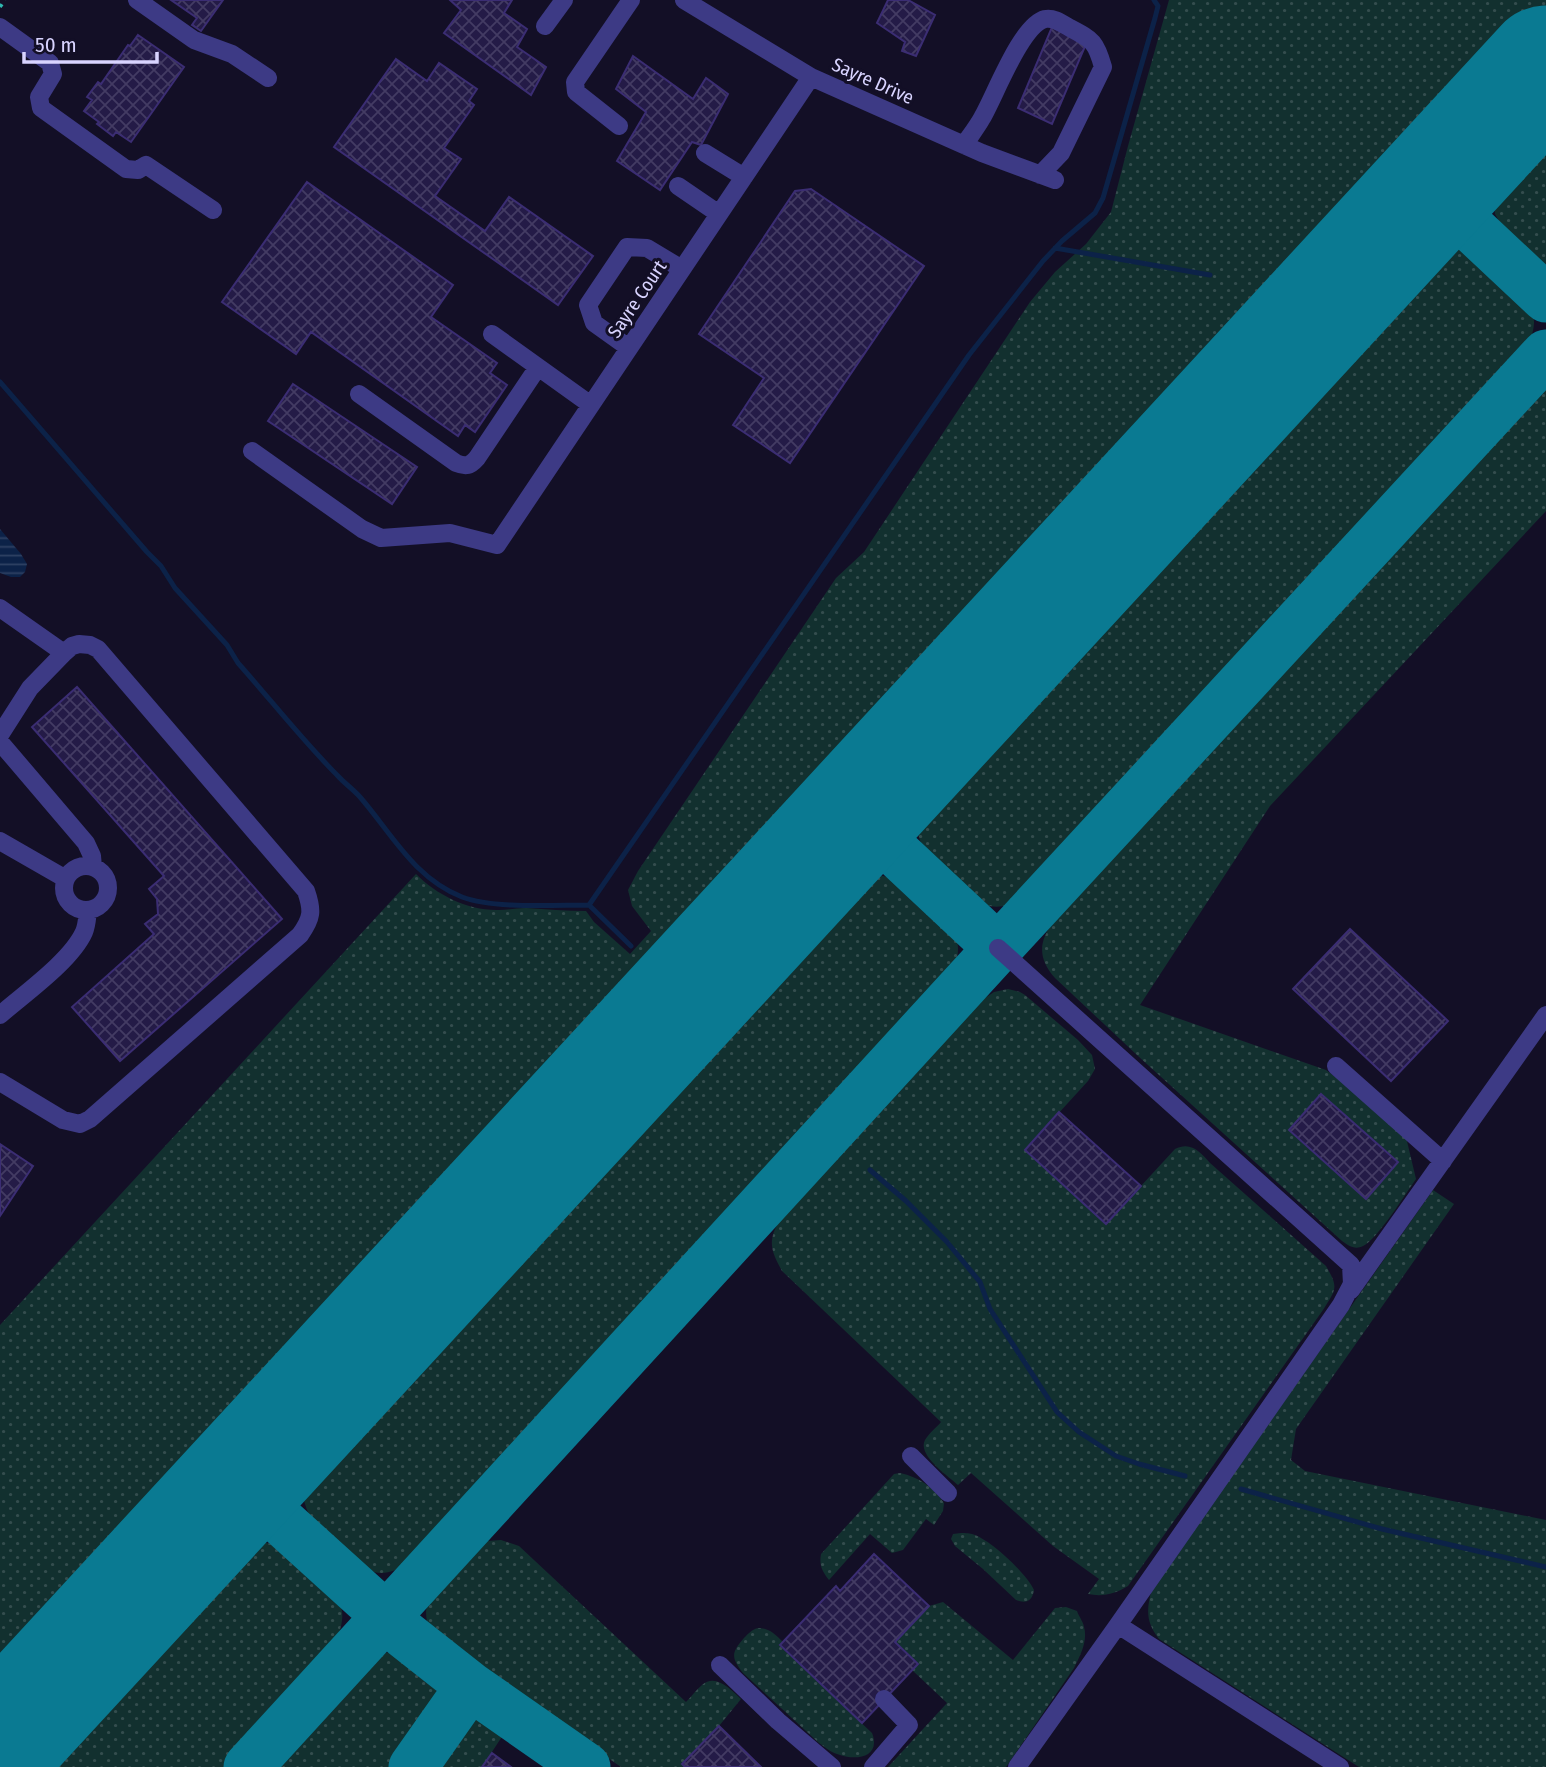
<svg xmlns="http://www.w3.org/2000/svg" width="1546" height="1767" font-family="'Fira Sans Condensed',sans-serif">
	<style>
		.grass { fill: url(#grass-dots) }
		.water { fill: url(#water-rules) }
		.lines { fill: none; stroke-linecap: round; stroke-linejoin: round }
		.stream { stroke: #0c2248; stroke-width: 5 }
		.taxiway { stroke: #0a7a92; stroke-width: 49 }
		.runway { stroke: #0a7a92; stroke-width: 121 }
		.building { fill: url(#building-cross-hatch); stroke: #3b2d73; stroke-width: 2 }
		.path { stroke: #2fb8b0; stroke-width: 3.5; stroke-dasharray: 3.5 5; stroke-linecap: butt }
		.minor { stroke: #3d3a85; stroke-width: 18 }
		.labels { text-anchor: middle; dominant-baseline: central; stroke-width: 6; stroke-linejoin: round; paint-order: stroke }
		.street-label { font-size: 19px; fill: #d9d4ff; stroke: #130f26 }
	</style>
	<defs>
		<pattern id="grass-dots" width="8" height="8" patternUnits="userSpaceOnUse" patternTransform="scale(1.75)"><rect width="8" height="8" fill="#12302f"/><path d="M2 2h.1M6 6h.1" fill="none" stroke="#344d4e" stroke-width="1.8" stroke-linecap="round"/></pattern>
		<pattern id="water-rules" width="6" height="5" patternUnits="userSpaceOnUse" patternTransform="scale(1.75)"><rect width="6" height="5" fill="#0c2248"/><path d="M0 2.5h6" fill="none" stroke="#2f4163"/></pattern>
		<pattern id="building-cross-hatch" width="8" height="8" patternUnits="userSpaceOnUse" patternTransform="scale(1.75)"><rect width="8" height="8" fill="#241b47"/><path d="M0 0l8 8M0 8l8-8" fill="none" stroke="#433b63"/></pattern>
	</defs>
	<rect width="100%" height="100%" fill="#130f26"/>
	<path class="grass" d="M1169 0H1546V23L0 1702V1325L416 874C437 895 468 911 499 910 508 910 517 908 526 908 546 909 566 911 586 911L594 922 630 954 651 931 632 906 628 890 638 871 836 578 864 552 1030 302 1055 272 1086 244 1111 212 1128 146Z
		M1546 116V271L1516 244 1503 228 1495 214 1494 203 1504 164 1510 154Z
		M1458 248C1482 261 1535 292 1534 323 1533 344 1517 360 1505 375L1306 584 1020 896C1009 906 1000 909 985 905 973 903 936 867 928 856 921 845 916 832 916 820 916 802 926 789 935 775L1310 369 1359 320 1414 258Z
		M1546 389V511L1270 806 1140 1005 1326 1070 1379 1109 1406 1137 1416 1179C1406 1193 1377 1240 1363 1246 1355 1250 1349 1246 1342 1241L1138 1056 1055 978C1026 946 1052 923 1074 897Z
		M868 873C877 875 887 876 895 880 914 889 941 913 953 930 960 941 959 957 954 967L792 1148 730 1222 429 1551C415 1558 397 1574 380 1573 354 1571 314 1531 306 1507 300 1491 302 1476 308 1460L823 897C838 885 850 877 868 873Z
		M1008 989 1020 992 1025 995 1078 1040 1092 1055 1095 1069 1088 1081 1025 1150 1106 1224 1175 1149C1191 1141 1200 1152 1210 1163L1326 1266C1339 1288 1336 1289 1323 1310L1128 1586C1115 1594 1103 1597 1088 1594L1099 1579 1053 1546 971 1473 958 1485C948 1476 917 1455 925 1440 929 1433 937 1427 941 1422L782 1271C771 1251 767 1241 780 1220L979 1002 994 992Z
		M1433 1190 1454 1204 1296 1429 1291 1460 1305 1471 1546 1520V1767H1359L1159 1639C1146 1622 1146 1610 1152 1589Z
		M900 1473C919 1477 933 1487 944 1503L943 1511 934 1525 926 1519 903 1550 892 1553 870 1534 829 1580C822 1571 819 1565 821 1554L894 1474Z
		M961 1533C963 1533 969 1533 972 1534 990 1539 1026 1573 1034 1590 1032 1601 1027 1604 1016 1600L983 1569 955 1546 951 1539 953 1534Z
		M501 1540 519 1546 686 1702C691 1697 696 1690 702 1685 716 1673 731 1690 741 1699L719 1726 682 1763 685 1767H621L440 1641C411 1613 433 1589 455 1565 461 1559 467 1549 474 1545 482 1540 492 1541 501 1540Z
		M251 1542C285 1543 292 1550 315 1574 326 1585 341 1596 342 1612 343 1619 341 1627 339 1633 332 1649 317 1663 307 1677 282 1707 258 1738 231 1767H23L181 1594 217 1558 228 1549Z
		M943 1602 1013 1660 1055 1608 1066 1607 1077 1611C1079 1617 1083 1621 1084 1627 1088 1641 1080 1656 1074 1668L1006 1767H888L947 1703 912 1670 918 1663 895 1642 929 1606Z
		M758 1628C769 1628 775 1634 783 1642L780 1646 872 1733C881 1756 858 1761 840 1755 832 1753 826 1748 819 1743L743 1673C731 1657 731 1653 744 1638 749 1633 751 1630 758 1628Z
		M397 1652C420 1660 441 1677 436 1705 433 1722 407 1752 396 1767H268L367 1659 380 1653Z
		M487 1711 509 1726 482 1767H434L466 1721 472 1715Z"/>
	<path class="water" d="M0 529 21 554 27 564 25 572 20 577H11L0 573Z"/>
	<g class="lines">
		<path class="stream" d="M1055 248 1210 275
			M0 382 147 552 161 566 175 588 227 645 238 663C271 700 302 740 337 775 344 783 353 789 360 797 392 834 414 878 462 897 494 909 553 905 589 905L631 946
			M589 905 969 355 1043 261 1062 241 1095 213 1103 198 1155 18 1158 6 1154 0
			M870 1170 906 1201 947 1242 980 1282 990 1309 1057 1412 1079 1432 1116 1456 1139 1464 1185 1476
			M1241 1489 1382 1529 1546 1567"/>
		<path class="taxiway" d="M1432 191 1546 298
			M856 815 998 948
			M239 1483 386 1616 404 1634 470 1686 413 1767
			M470 1686 586 1767
			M248 1767 998 948 1546 354"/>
		<path class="runway" d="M0 1742 1546 66"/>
	</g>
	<path class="building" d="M171 0H223L201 31 192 25 197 18Z
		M450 0H512L504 13 527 29 517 47 546 67 531 95 444 33 461 10Z
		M888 0H908L935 15 916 56 902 51 905 42 877 23Z
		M1052 27 1086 44 1052 124 1018 108Z
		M138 35 184 67 131 142 116 132 113 136 97 124 99 122 84 111 92 100 87 97 98 82 101 84 128 45 130 46Z
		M633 56 693 99 706 78 728 94 701 145 692 142 660 190 617 161 646 112 616 89Z
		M396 59 427 81 439 63 477 89 469 101 474 105 444 148 461 159 435 196 485 231 509 197 593 256 558 305 334 147Z
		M307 182 453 285 431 317 497 363 490 373 507 385 475 432 465 425 458 436 311 332 296 354 222 302Z
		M811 189 924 266 790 463 733 425 764 378 699 334 795 191Z
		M293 384 417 467 392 504 268 421Z
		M77 687 282 919 120 1061 72 1007 154 934 145 924 158 914 157 899 149 889 164 876 32 727Z
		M1350 929 1448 1021 1391 1081 1293 989Z
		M1321 1094 1398 1162 1366 1199 1289 1130Z
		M1059 1112 1141 1186 1106 1224 1025 1150Z
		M0 1144 33 1166 0 1216Z
		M874 1554 929 1606 895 1642 918 1664 862 1723 780 1645 836 1586 840 1591Z
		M719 1726 761 1767H685L682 1764Z
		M492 1753 511 1767H482Z"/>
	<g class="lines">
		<path class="path" d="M0 7 5 0"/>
		<path class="minor" d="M137 0 194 40 232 54 268 78
			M684 0 811 77 982 153 1055 180
			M545 26 564 0
			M0 27 50 63 53 74 39 97 41 108 126 169 138 170 146 165 213 210
			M619 126 576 92 575 82 631 0
			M964 145C970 136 977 127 982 118 995 96 1021 25 1045 19 1054 17 1063 24 1070 28 1093 40 1096 42 1103 67L1061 153 1040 175
			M705 153 744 177
			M678 186 719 214
			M492 334 591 405
			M629 348 594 323 588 305 627 247 647 248 682 269
			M359 394 456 463C466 467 470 466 477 458L538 367
			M252 451 362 529 381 538 450 533 497 545 811 77
			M0 608 64 653
			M0 735 30 688 64 653 72 646 79 644 90 645 98 649 306 891C313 911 312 918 300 935L90 1119 80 1124 63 1120 0 1082
			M0 742 86 843 92 856 93 867
			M0 841 66 879
			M64 888a22 22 0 1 1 44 0a22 22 0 1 1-44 0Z
			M998 948 1351 1265 1352 1284 1341 1305 1118 1625 1017 1767
			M0 1015C24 994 71 961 84 932 87 925 87 918 88 910
			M1336 1066 1443 1161
			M1351 1290 1546 1015
			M911 1456 948 1493
			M1118 1625 1340 1767
			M720 1665 778 1721 832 1767
			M873 1767 909 1725 884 1699"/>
	</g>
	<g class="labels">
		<g class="street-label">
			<text transform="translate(873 81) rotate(24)">Sayre Drive</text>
			<text transform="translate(637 299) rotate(-56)">Sayre Court</text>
		</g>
	</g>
	<path d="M24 52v10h133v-10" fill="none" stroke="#d9d4ff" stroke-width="3.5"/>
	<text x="35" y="52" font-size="21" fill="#d9d4ff" stroke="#130f26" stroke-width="5" paint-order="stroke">50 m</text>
</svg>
